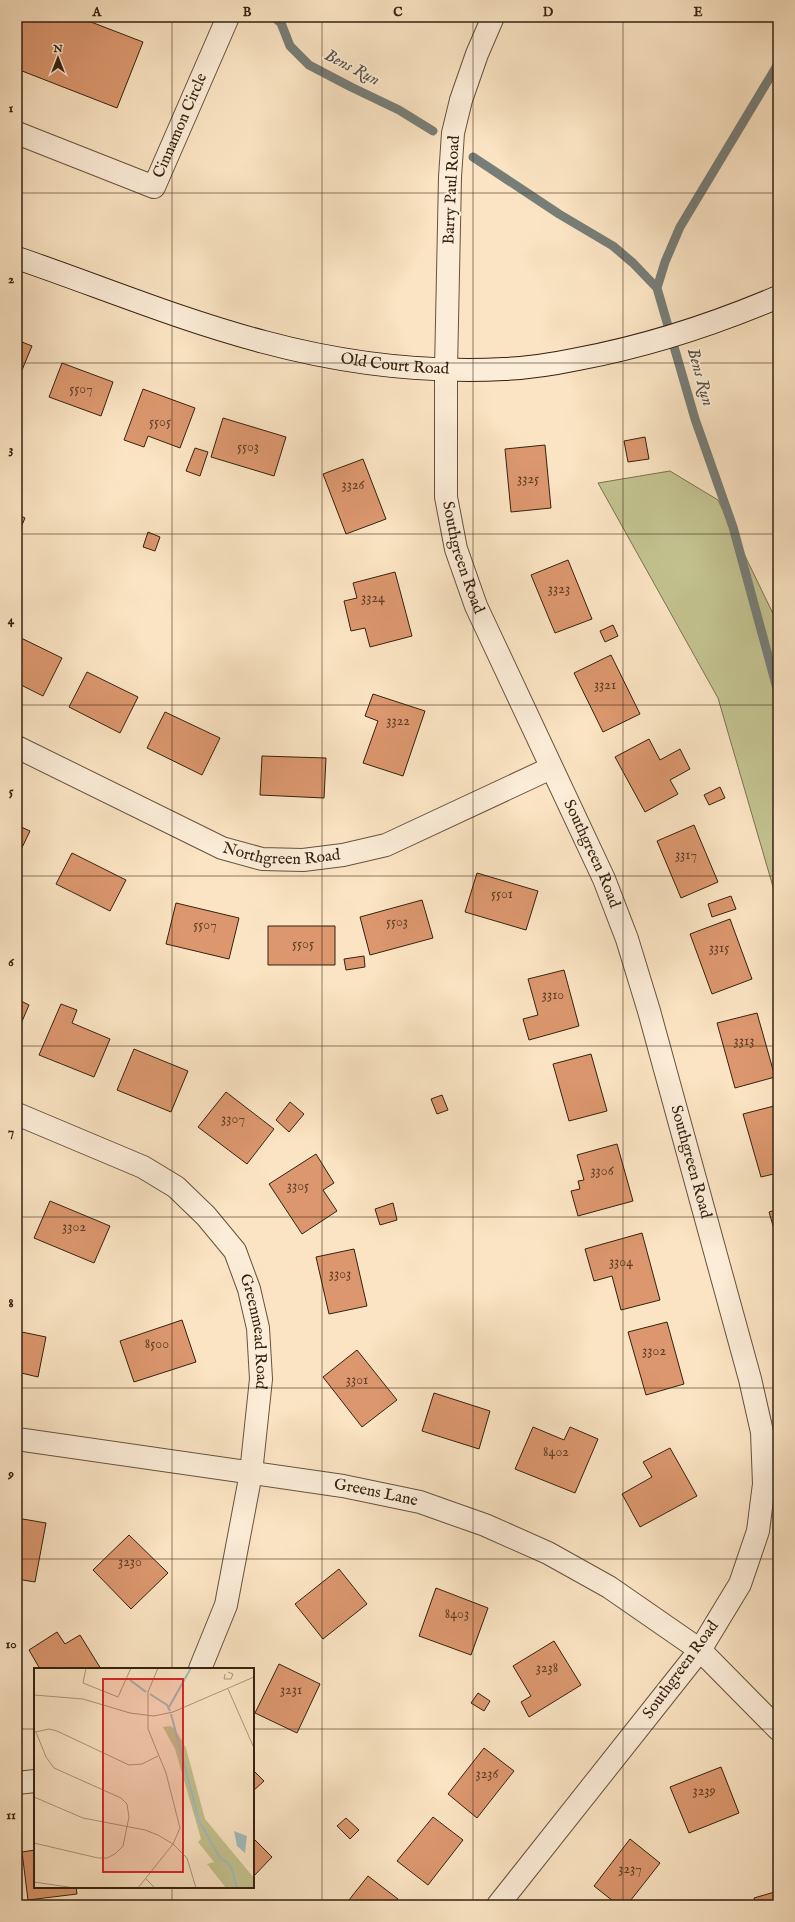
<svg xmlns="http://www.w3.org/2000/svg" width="795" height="1922" font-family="'IM FELL English',serif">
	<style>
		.green { fill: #c3c390; stroke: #7c7250 }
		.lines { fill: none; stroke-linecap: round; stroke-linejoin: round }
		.stream { stroke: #777e78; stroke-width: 9 }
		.building { fill: #dc976e; stroke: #352210 }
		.minor-casing { stroke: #66523d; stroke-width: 24 }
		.secondary-casing { stroke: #352210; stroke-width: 24 }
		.minor { stroke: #fcedd8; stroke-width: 22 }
		.secondary { stroke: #fcedd8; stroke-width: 22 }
		.grid { fill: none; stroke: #352210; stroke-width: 1; stroke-opacity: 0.55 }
		.labels { text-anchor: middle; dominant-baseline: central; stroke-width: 4; stroke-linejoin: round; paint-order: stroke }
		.number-label { font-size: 14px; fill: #5f3f28 }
		.street-label { font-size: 16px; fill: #352210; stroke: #fcedd8 }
		.water-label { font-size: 17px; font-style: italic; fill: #565044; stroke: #fcedd8 }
		.inset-river { fill: none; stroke: #a3bcbe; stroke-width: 2 }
		.inset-road { fill: none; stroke: #ac967b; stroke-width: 1 }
		.view { fill: #d62828; fill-opacity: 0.15; stroke: #d62828; stroke-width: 2 }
		.inset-edge { fill: none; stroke: #352210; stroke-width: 2 }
		.neatline { fill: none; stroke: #352210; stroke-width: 1.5 }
		.grid-label { font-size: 13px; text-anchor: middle; font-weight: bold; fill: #352210 }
	</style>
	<rect width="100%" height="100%" fill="#fbe4c3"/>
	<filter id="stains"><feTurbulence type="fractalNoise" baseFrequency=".005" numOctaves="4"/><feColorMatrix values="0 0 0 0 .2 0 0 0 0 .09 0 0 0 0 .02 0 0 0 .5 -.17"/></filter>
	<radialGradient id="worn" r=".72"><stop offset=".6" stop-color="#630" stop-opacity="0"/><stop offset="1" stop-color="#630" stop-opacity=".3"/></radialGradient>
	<path class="green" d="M670 471 718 500 778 624V904L718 698 598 483Z"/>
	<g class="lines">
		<path class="stream" d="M274 17 281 23 290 46 309 65 351 87 399 110 433 131
			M473 157 559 214 613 246 633 263 657 288 695 419 733 527 778 692
			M657 288 665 262 680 227 778 64"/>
	</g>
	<path class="building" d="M17 17H78L143 42 117 108 17 69Z
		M17 340 32 346 22 370 17 368Z
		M62 363 113 382 101 416 49 397Z
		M143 389 195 408 180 448 148 436 144 447 124 440Z
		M223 418 286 437 274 476 211 457Z
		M645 437 649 459 628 462 624 441Z
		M545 445 551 508 511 512 505 449Z
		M195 448 208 452 200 476 186 471Z
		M363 459 386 519 346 534 323 474Z
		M17 514 25 518 19 532 17 531Z
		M148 532 160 537 155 551 143 547Z
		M568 560 592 619 555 633 531 575Z
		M395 572 412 636 370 647 365 628 351 631 344 601 357 598 353 583Z
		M613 625 618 636 605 642 600 631Z
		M17 636 62 658 43 696 17 683Z
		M611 655 640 714 603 732 574 673Z
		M87 672 138 697 120 733 69 707Z
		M373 694 425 711 403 776 363 763 378 721 365 716Z
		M165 712 220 738 202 775 147 748Z
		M649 739 660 760 680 749 690 769 670 780 678 794 645 812 615 757Z
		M262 756 326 758 324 798 260 795Z
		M720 787 725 798 709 805 704 795Z
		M17 825 30 831 17 858Z
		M694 825 718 882 681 898 657 841Z
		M72 853 126 880 110 911 56 884Z
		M477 873 538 891 526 930 465 912Z
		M731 896 736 909 712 917 708 904Z
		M422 900 433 938 370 955 360 917Z
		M176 903 239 918 229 959 166 944Z
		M730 919 752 979 712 994 690 934Z
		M268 926H335V965H268Z
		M364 956 365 967 346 970 344 959Z
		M564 970 579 1026 529 1040 523 1019 538 1015 528 979Z
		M17 999 29 1005 17 1033Z
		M61 1004 77 1010 72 1023 110 1039 94 1077 39 1055Z
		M757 1013 775 1077 735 1088 717 1023Z
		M134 1049 188 1071 171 1112 117 1090Z
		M591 1054 607 1111 569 1121 553 1064Z
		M226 1092 274 1129 247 1164 198 1127Z
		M442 1095 448 1110 437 1114 431 1099Z
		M290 1102 304 1114 289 1132 276 1120Z
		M778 1105V1173L761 1177 743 1114Z
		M617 1144 633 1201 578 1216 571 1191 580 1189 578 1181 584 1180 577 1155Z
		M316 1154 334 1183 323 1190 337 1211 302 1234 269 1184Z
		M50 1201 110 1226 94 1263 34 1238Z
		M393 1203 397 1220 380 1225 375 1209Z
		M778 1209V1243L769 1212Z
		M642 1233 660 1300 621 1310 612 1276 594 1281 585 1249Z
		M354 1249 367 1306 329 1314 316 1257Z
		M182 1320 196 1362 134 1382 120 1341Z
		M667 1322 684 1384 646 1395 628 1332Z
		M17 1331 46 1337 38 1377 17 1372Z
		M357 1350 397 1400 362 1427 323 1377Z
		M434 1393 490 1411 479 1449 422 1431Z
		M533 1427 564 1440 570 1427 598 1439 575 1493 515 1469Z
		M670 1448 697 1496 640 1527 622 1494 652 1477 643 1462Z
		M17 1518 46 1523 35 1582 17 1579Z
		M129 1535 168 1573 131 1609 93 1570Z
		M339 1569 367 1604 323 1639 295 1604Z
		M436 1588 488 1608 471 1655 419 1636Z
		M57 1632 65 1644 80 1635 101 1669H40L29 1650Z
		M554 1641 581 1685 529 1717 521 1702 531 1696 513 1666Z
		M279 1664 320 1684 297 1733 255 1713Z
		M478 1693 490 1701 484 1711 471 1703Z
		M484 1748 514 1771 477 1818 448 1794Z
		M721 1767 739 1813 689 1833 670 1787Z
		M253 1770 264 1781 253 1791Z
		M433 1817 463 1840 428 1885 397 1861Z
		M346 1818 359 1830 350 1839 337 1826Z
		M253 1838 272 1857 253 1877Z
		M630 1839 660 1863 627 1905H618L594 1886Z
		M35 1850V1887H76L77 1894 28 1900 22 1852Z
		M368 1876 398 1899 393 1905H345Z
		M778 1891V1905H756L754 1898Z"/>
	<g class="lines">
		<g class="minor-casing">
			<g id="minor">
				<path id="s1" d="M493 17 477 54 461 100 453 133 450 177 446 370V497L456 549 476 606 604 879 627 939 649 1011 750 1379 762 1432 764 1484 758 1531 740 1584 700 1650 498 1905"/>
				<path id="s2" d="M17 133 154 187 228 17"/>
				<path id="s3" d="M17 747 222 848 262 859 303 860 343 855 386 845 551 768"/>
				<path id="s4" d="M17 1114 143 1167 176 1187 206 1216 235 1251 249 1289 258 1328 261 1379 251 1473 226 1605 200 1669"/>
				<path id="s5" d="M17 1439 343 1486 420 1502 485 1525 548 1553 609 1587 700 1650 778 1729"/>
				<path d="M17 1783 35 1781"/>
			</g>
		</g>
		<g class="secondary-casing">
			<g id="secondary">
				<path id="s6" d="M17 258C99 286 180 320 264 342 342 363 424 373 504 369 528 368 554 364 578 359 648 346 712 325 778 297"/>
			</g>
		</g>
		<use href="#minor" class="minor"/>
		<use href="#secondary" class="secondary"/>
	</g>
	<path class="grid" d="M172 17V1669M322 17V1905M473 17V1905M623 17V1905M17 193H778M17 363H778M17 534H778M17 705H778M17 876H778M17 1046H778M17 1217H778M17 1388H778M17 1559H778M17 1729H35M253 1729H778M172 1887V1905"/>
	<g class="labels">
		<g class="number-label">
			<text x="81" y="389">5507</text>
			<text x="160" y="422">5505</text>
			<text x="248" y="447">5503</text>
			<text x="528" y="479">3325</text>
			<text x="353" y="485">3326</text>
			<text x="559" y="589">3323</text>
			<text x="373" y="598">3324</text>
			<text x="605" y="685">3321</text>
			<text x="398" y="721">3322</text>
			<text x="686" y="855">3317</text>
			<text x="502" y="894">5501</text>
			<text x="397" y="922">5503</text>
			<text x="205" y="925">5507</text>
			<text x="303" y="944">5505</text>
			<text x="719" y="948">3315</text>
			<text x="553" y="995">3310</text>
			<text x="744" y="1041">3313</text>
			<text x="233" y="1119">3307</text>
			<text x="602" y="1171">3306</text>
			<text x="298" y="1186">3305</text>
			<text x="74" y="1227">3302</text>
			<text x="621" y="1262">3304</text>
			<text x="340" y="1274">3303</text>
			<text x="157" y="1344">8500</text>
			<text x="654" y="1351">3302</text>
			<text x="357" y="1380">3301</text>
			<text x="556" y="1452">8402</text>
			<text x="130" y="1562">3230</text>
			<text x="457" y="1614">8403</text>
			<text x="547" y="1668">3238</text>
			<text x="291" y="1690">3231</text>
			<text x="487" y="1774">3236</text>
			<text x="704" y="1791">3239</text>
			<text x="630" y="1869">3237</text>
		</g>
		<g class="street-label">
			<text stroke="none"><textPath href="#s2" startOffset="214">Cinnamon Circle</textPath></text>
			<text transform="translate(452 190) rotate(-87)">Barry Paul Road</text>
			<text stroke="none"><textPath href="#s6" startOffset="394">Old Court Road</textPath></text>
			<text stroke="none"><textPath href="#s1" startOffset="550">Southgreen Road</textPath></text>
			<text stroke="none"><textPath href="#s3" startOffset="289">Northgreen Road</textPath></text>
			<text stroke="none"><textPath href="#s1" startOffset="874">Southgreen Road</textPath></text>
			<text stroke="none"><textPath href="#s1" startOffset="1198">Southgreen Road</textPath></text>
			<text stroke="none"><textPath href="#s4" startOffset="346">Greenmead Road</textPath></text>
			<text stroke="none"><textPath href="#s5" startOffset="363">Greens Lane</textPath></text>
			<text transform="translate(681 1670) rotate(-54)">Southgreen Road</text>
		</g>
		<g class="water-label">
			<text transform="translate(352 68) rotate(27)">Bens Run</text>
			<text transform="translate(700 377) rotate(74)">Bens Run</text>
		</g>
	</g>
	<g transform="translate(34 1668)">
		<rect width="220" height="220" fill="#fbe4c3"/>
		<path d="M136 58 141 61 152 80 171 151 220 210V220H192L173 196 180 194 164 174 167 171 141 81 129 59Z" fill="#c3c390"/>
		<path d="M200 163 213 168 211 185 203 178Z" fill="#a3bcbe"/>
		<path class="inset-river" d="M96 12 112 24M116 26 133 37 136 43M135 39 157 0M137 46 165 153 186 190 194 195 198 202 203 220"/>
		<path class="inset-road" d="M52 0 49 15 84 29 97 0M191 6 190 11H197L199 6 194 4M194 21 220 80M0 27 49 31 96 45 120 48 139 44 220 9M1 64 15 61 23 63 95 97 108 96 124 88M0 129 49 150 111 162 124 167 139 176 153 190 162 220M0 175 64 190H73L81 186 89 178 95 149 93 136 87 130 20 100 12 89 2 64M112 211 121 220M0 214 41 220M104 220 139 176 146 160 132 105 114 61V24L124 0"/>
		<path class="view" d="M69 11H149V204H69Z"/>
		<rect width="220" height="220" class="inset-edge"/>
	</g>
	<rect width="795" height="1922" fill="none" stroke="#fbe4c3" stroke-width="44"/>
	<g transform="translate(58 58)" stroke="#fcedd8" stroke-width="3" paint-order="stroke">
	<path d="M0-3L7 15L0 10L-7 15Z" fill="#352210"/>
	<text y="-6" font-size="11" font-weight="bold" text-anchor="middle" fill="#352210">N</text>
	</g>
	<rect x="22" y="22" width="751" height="1878" class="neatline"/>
	<g class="grid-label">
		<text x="97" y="16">A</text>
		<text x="247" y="16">B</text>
		<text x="398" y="16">C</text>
		<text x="548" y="16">D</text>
		<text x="698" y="16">E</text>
		<text x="11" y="112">1</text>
		<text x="11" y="283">2</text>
		<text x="11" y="453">3</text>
		<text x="11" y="624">4</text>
		<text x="11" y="795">5</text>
		<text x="11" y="966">6</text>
		<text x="11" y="1136">7</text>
		<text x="11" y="1307">8</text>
		<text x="11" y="1478">9</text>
		<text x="11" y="1648">10</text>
		<text x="11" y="1819">11</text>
	</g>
	<rect width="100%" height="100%" filter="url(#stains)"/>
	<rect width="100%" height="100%" fill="url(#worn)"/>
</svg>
